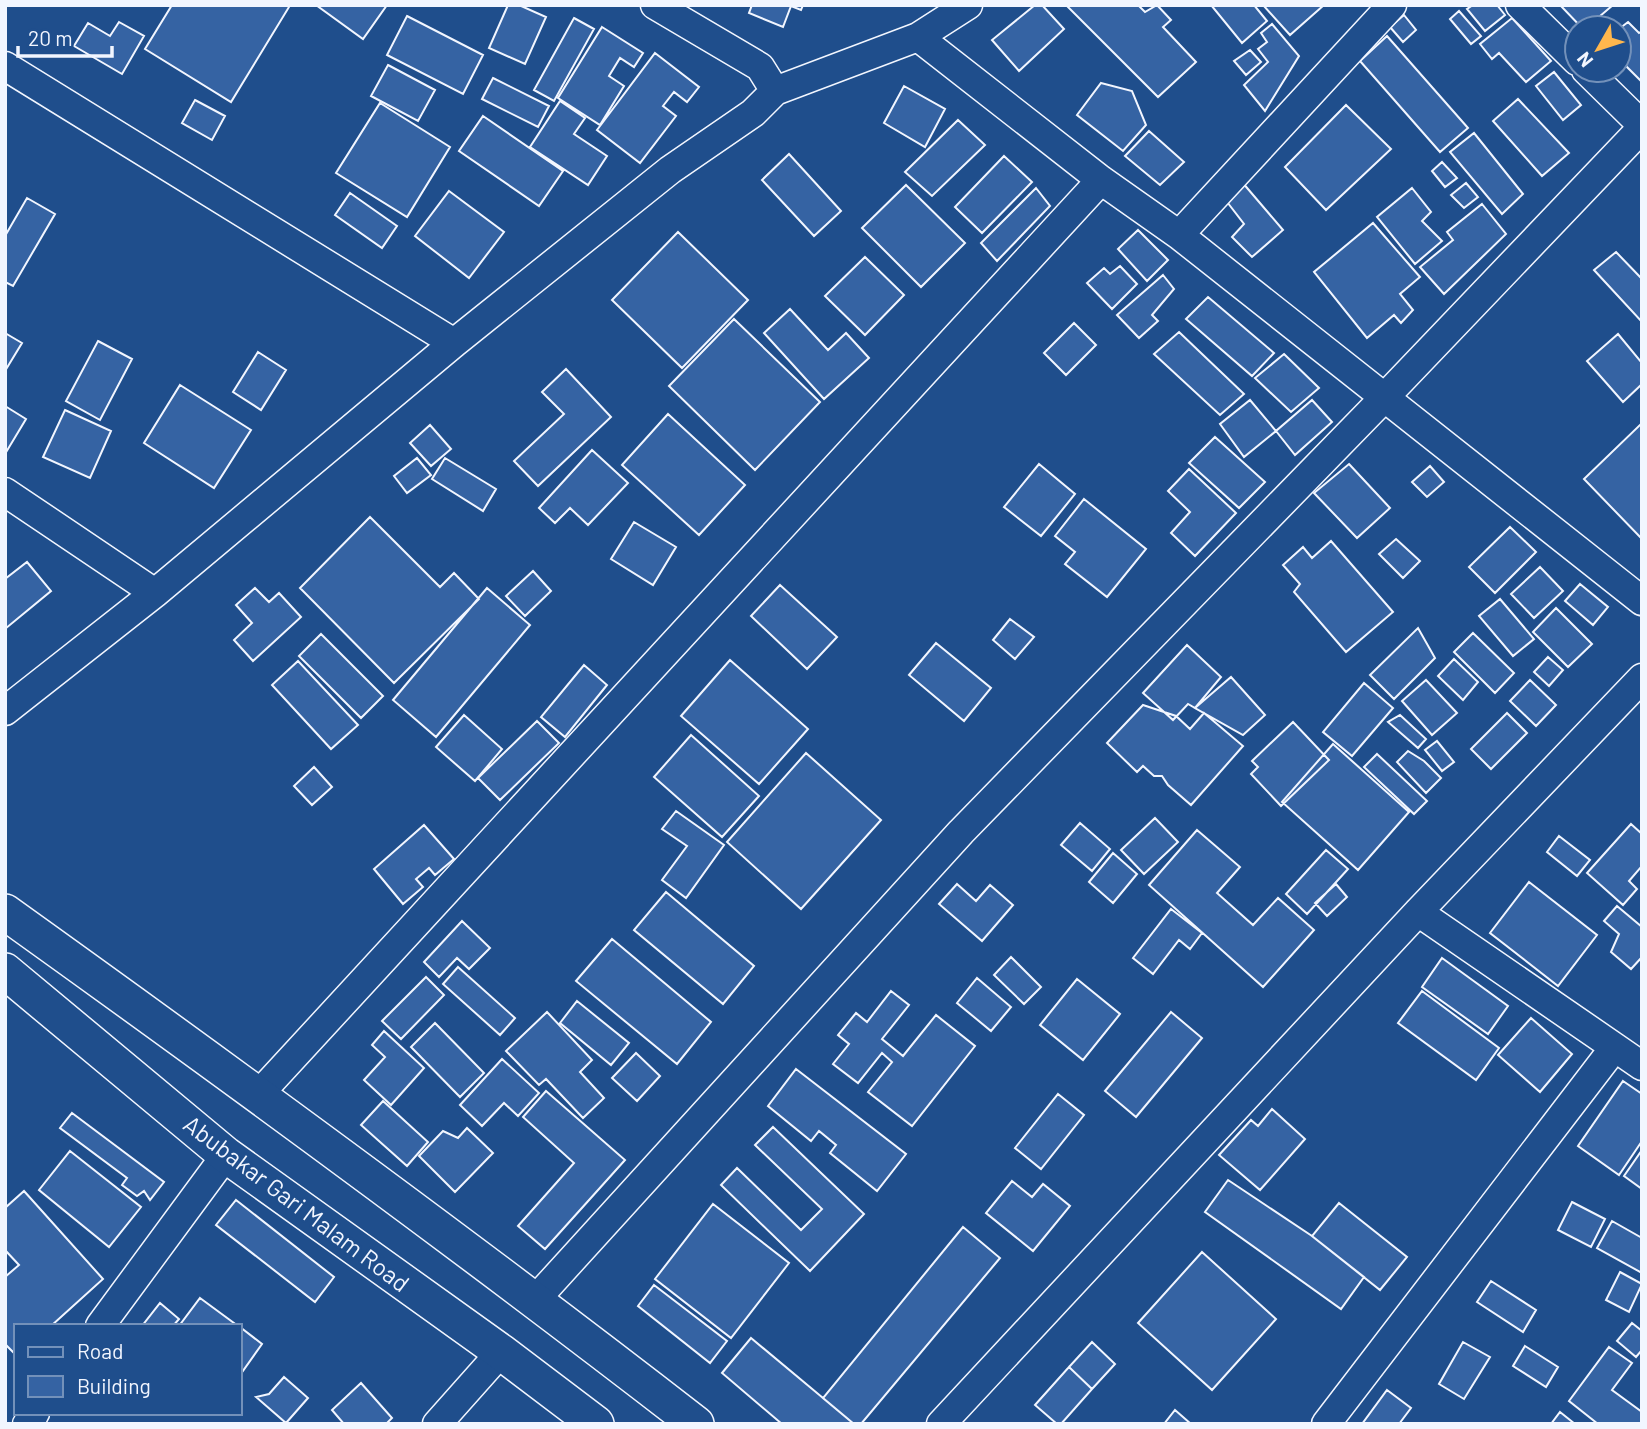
<svg xmlns="http://www.w3.org/2000/svg" width="1647" height="1429" font-family="Barlow,sans-serif">
	<style>
		.building { fill: #3563a3; stroke: #f2f6ff; stroke-width: 2 }
		.lines { fill: none; stroke-linecap: round; stroke-linejoin: round }
		.minor-casing { stroke: #f2f6ff; stroke-width: 31 }
		.tertiary-casing { stroke: #f2f6ff; stroke-width: 38 }
		.minor { stroke: #1f4e8c; stroke-width: 28 }
		.tertiary { stroke: #1f4e8c; stroke-width: 35 }
		.labels { text-anchor: middle; dominant-baseline: central; stroke-width: 5; stroke-linejoin: round; paint-order: stroke }
		.street-label { font-size: 24px; fill: #f2f6ff; stroke: #1f4e8c }
	</style>
	<rect width="100%" height="100%" fill="#1f4e8c"/>
	<path class="building" d="M172 5H287L289 7 231 102 145 49Z
		M316 5H387L363 39Z
		M508 5H519L546 17 525 64 489 48Z
		M752 5H803L801 10 791 6 783 27 749 13Z
		M1035 5H1042L1064 29 1019 71 992 40Z
		M1066 5H1138L1145 12 1157 5 1171 20 1163 27 1196 62 1158 97Z
		M1211 5H1254L1267 21 1242 43Z
		M1263 5H1324L1290 35Z
		M1473 5H1497L1505 15 1485 31 1467 9Z
		M1560 5H1613L1586 28H1582Z
		M1459 11 1481 36 1471 44 1450 19Z
		M1404 15 1416 30 1403 42 1390 27Z
		M407 16 483 55 463 94 387 55Z
		M574 18 594 29 554 101 534 90Z
		M1512 18 1551 61 1526 82 1499 53 1492 59 1480 44Z
		M119 22 144 36 122 74 74 46 88 23 110 36Z
		M1628 22 1639 33 1642 31V82L1619 59V53L1623 49 1619 45V29Z
		M1272 24 1299 56 1265 111 1244 85 1268 62 1258 49 1267 42 1261 33Z
		M602 27 643 53 634 67 620 58 609 76 624 86 600 125 558 98Z
		M1387 36 1468 128 1440 152 1360 61Z
		M1250 50 1261 62 1246 75 1234 61Z
		M655 53 699 87 687 102 674 92 663 106 676 116 640 163 597 130Z
		M388 65 435 90 418 121 371 96Z
		M1554 72 1581 105 1563 120 1536 86Z
		M493 78 549 106 538 127 482 99Z
		M1101 83 1132 91 1146 125 1123 151 1077 115Z
		M904 86 945 109 925 147 884 123Z
		M1518 99 1569 153 1542 176 1493 121Z
		M195 100 225 116 212 140 182 123Z
		M560 101 585 118 574 134 607 156 588 185 530 147Z
		M380 103 450 147 407 217 336 173Z
		M1346 105 1391 149 1326 210 1285 167Z
		M483 116 563 171 539 206 459 151Z
		M958 120 985 145 932 196 905 172Z
		M1149 131 1184 162 1160 185 1125 156Z
		M1474 133 1523 194 1502 214 1450 152Z
		M789 154 841 211 814 236 762 180Z
		M1004 156 1032 182 982 233 955 207Z
		M1442 162 1457 178 1445 187 1432 171Z
		M1242 182 1283 230 1252 257 1232 237 1244 224 1224 198Z
		M1466 183 1478 197 1464 208 1451 195Z
		M906 185 965 243 921 287 862 228Z
		M1036 188 1050 206 997 261 981 243Z
		M1412 188 1431 212 1422 221 1442 241 1415 264 1377 217Z
		M449 191 504 232 469 278 415 236Z
		M350 193 397 226 382 248 335 215Z
		M27 198 55 214 13 286 5 282V236Z
		M1482 204 1506 234 1444 294 1420 267 1453 240 1447 232Z
		M1373 223 1420 277 1400 294 1413 310 1401 323 1394 315 1367 338 1314 272Z
		M1138 230 1168 260 1147 281 1118 249Z
		M678 232 748 300 682 368 612 300Z
		M1616 252 1642 279V322L1594 270Z
		M865 257 904 295 865 335 825 296Z
		M1120 266 1137 284 1112 309 1087 283 1104 268 1110 274Z
		M1163 275 1174 289 1152 315 1158 321 1139 338 1117 315Z
		M1208 297 1274 353 1252 376 1186 319Z
		M790 309 828 350 846 333 869 358 824 399 764 333Z
		M734 319 820 402 755 470 669 386Z
		M1074 323 1096 345 1066 375 1044 353Z
		M1179 332 1244 394 1220 415 1154 354Z
		M5 333 22 343 5 371Z
		M1618 334 1642 363V384L1623 402 1587 361Z
		M98 341 132 359 100 420 66 401Z
		M258 352 286 370 261 410 233 392Z
		M1284 354 1319 388 1291 412 1255 378Z
		M566 369 611 417 538 486 514 461 564 414 542 392Z
		M180 385 251 430 214 488 144 443Z
		M1250 400 1276 431 1244 457 1220 424Z
		M1312 400 1332 422 1295 455 1276 431Z
		M5 406 26 419 5 454Z
		M65 410 111 431 90 478 43 457Z
		M668 414 745 485 699 535 622 465Z
		M1642 423V539L1584 479Z
		M430 425 451 449 431 466 410 443Z
		M1215 437 1265 482 1239 508 1189 463Z
		M592 450 628 483 588 525 570 508 555 523 539 508Z
		M417 458 431 475 407 493 394 476Z
		M445 458 496 489 483 511 432 479Z
		M1039 464 1075 494 1041 536 1004 507Z
		M1349 464 1390 508 1357 538 1314 493Z
		M1430 466 1444 482 1427 497 1412 482Z
		M1189 469 1236 513 1195 556 1171 533 1190 512 1168 491Z
		M1084 499 1146 549 1107 597 1065 564 1075 552 1055 536Z
		M370 517 440 587 454 573 479 599 394 683 300 588Z
		M634 522 676 547 653 585 611 559Z
		M1510 527 1536 552 1495 593 1469 567Z
		M1396 539 1420 561 1403 578 1379 554Z
		M1331 541 1393 612 1346 652 1294 592 1300 584 1283 565 1303 547 1312 558Z
		M27 562 51 591 5 629V579Z
		M1540 567 1563 591 1534 618 1511 594Z
		M533 571 551 591 525 616 506 596Z
		M1580 584 1608 607 1593 625 1565 601Z
		M780 585 837 637 807 669 751 616Z
		M255 588 269 602 279 593 301 617 253 661 234 640 252 623 236 605Z
		M487 588 530 625 436 737 393 700Z
		M1500 599 1534 639 1513 656 1479 616Z
		M1556 608 1592 644 1568 667 1533 632Z
		M1010 619 1034 637 1015 659 993 640Z
		M1418 628 1435 658 1394 699 1370 675Z
		M1473 633 1514 673 1495 693 1454 652Z
		M321 634 383 696 361 718 299 656Z
		M936 643 991 688 964 721 909 675Z
		M1187 645 1221 677 1195 708 1188 704 1173 720 1143 693Z
		M1548 657 1563 670 1549 686 1534 672Z
		M1454 659 1478 682 1463 700 1438 676Z
		M730 660 808 729 759 784 681 716Z
		M298 661 358 725 331 749 272 685Z
		M584 665 607 685 565 737 541 717Z
		M1231 677 1265 715 1243 735 1195 708Z
		M1426 680 1457 713 1432 735 1402 701Z
		M1530 680 1556 705 1536 726 1510 701Z
		M1364 683 1393 708 1352 756 1323 732Z
		M1143 705 1176 716 1190 729 1204 713 1243 746 1191 805 1168 785 1162 776H1154L1143 766 1137 772 1107 743Z
		M1507 713 1527 733 1491 769 1471 749Z
		M464 715 502 749 475 781 436 747Z
		M1400 715 1426 739 1418 748 1388 722Z
		M537 721 559 743 500 800 478 778Z
		M1293 722 1329 760 1281 806 1251 774 1258 767 1252 761Z
		M691 735 759 796 722 837 654 777Z
		M1437 741 1454 762 1442 771 1425 750Z
		M1333 744 1409 812 1358 870 1282 802Z
		M1408 751 1424 761 1441 778 1426 793 1397 762Z
		M806 753 881 820 801 909 727 842Z
		M1377 754 1427 801 1414 814 1364 767Z
		M314 767 332 787 312 805 294 786Z
		M676 811 724 845 686 898 662 880 687 846 662 829Z
		M1155 818 1178 842 1144 874 1121 850Z
		M1080 823 1110 849 1092 871 1061 845Z
		M1631 824 1642 834V866L1629 881 1637 889 1623 905 1587 873Z
		M424 825 454 859 435 875 429 868 416 879 423 887 403 904 374 869Z
		M1197 830 1240 867 1217 893 1253 925 1278 898 1314 930 1263 987 1149 885Z
		M1559 836 1590 860 1577 876 1547 852Z
		M1326 850 1348 869 1307 914 1286 894Z
		M1113 853 1137 874 1113 903 1089 882Z
		M1529 882 1597 935 1558 986 1490 933Z
		M957 884 976 901 990 885 1013 905 982 941 939 904Z
		M1336 884 1347 897 1327 916 1315 903Z
		M666 892 754 966 723 1004 634 930Z
		M1617 906 1642 927V957L1631 969 1611 952 1619 934 1604 921Z
		M1171 909 1202 933 1190 949 1179 940 1153 974 1133 958Z
		M462 921 490 948 469 969 457 958 439 977 424 962Z
		M612 939 711 1022 677 1064 576 981Z
		M1011 957 1041 987 1024 1004 994 975Z
		M1442 958 1508 1006 1488 1034 1422 987Z
		M458 967 515 1018 500 1035 443 984Z
		M426 977 444 995 401 1039 382 1021Z
		M977 978 1011 1007 991 1031 957 1003Z
		M1077 979 1120 1014 1083 1060 1040 1025Z
		M891 991 909 1005 882 1039 903 1056 936 1015 975 1046 912 1126 868 1092 892 1062 882 1053 858 1083 833 1064 849 1044 838 1035 856 1013 867 1022Z
		M1422 991 1499 1048 1476 1080 1398 1023Z
		M577 1001 629 1043 611 1065 560 1023Z
		M547 1012 592 1060 580 1072 604 1098 583 1118 546 1079 539 1085 506 1051Z
		M1171 1012 1202 1038 1136 1117 1105 1091Z
		M1531 1018 1572 1054 1540 1092 1498 1055Z
		M435 1023 484 1073 460 1097 411 1047Z
		M384 1031 424 1068 391 1105 364 1080 385 1057 372 1045Z
		M636 1053 660 1076 637 1101 612 1078Z
		M502 1059 539 1093 518 1116 504 1103 482 1126 460 1105Z
		M796 1069 906 1154 877 1191 830 1153 836 1145 819 1131 811 1141 768 1106Z
		M1623 1081 1642 1094V1141L1619 1175 1578 1146Z
		M546 1091 625 1160 545 1249 518 1226 574 1163 523 1117Z
		M1058 1094 1084 1115 1041 1169 1015 1148Z
		M383 1101 428 1142 407 1166 361 1125Z
		M1272 1109 1305 1139 1260 1190 1219 1155 1251 1120 1258 1126Z
		M72 1113 164 1182 150 1200 144 1191 137 1196 122 1185 127 1178 60 1128Z
		M773 1127 864 1214 810 1271 721 1185 737 1168 801 1230 822 1209 755 1145Z
		M467 1128 493 1153 455 1192 419 1156 443 1131 458 1138Z
		M1642 1150V1189L1624 1176Z
		M70 1151 141 1207 109 1247 39 1190Z
		M1228 1180 1312 1236 1364 1277 1341 1309 1205 1212Z
		M1012 1181 1032 1197 1043 1184 1070 1206 1033 1251 986 1213Z
		M24 1191 103 1279 51 1326H16V1355L5 1344V1277L19 1265 5 1250V1208Z
		M236 1200 334 1277 315 1302 216 1225Z
		M1572 1202 1605 1219 1591 1247 1558 1230Z
		M1339 1203 1407 1257 1380 1290 1312 1236Z
		M713 1204 789 1263 731 1338 655 1279Z
		M1612 1221 1642 1238V1273L1597 1248Z
		M963 1227 1000 1258 861 1424H854L823 1398Z
		M1202 1252 1276 1319 1212 1390 1138 1323Z
		M1620 1272 1642 1284 1629 1312 1606 1300Z
		M1491 1281 1536 1310 1523 1332 1477 1302Z
		M654 1285 727 1341 710 1363 638 1306Z
		M200 1298 238 1326H179Z
		M160 1303 179 1319 173 1326H142Z
		M1632 1323 1642 1331V1350L1636 1357 1617 1341Z
		M240 1327 262 1344 240 1375Z
		M751 1338 823 1398 854 1424H782L722 1373Z
		M1092 1342 1115 1364 1092 1389 1069 1367Z
		M1463 1342 1490 1357 1464 1399 1439 1384Z
		M1525 1346 1558 1367 1546 1387 1513 1366Z
		M1609 1347 1632 1363 1612 1390 1642 1412V1424H1598L1569 1401Z
		M1069 1367 1092 1389 1061 1424H1057L1035 1405Z
		M284 1377 308 1398 286 1423 256 1397 269 1394Z
		M361 1383 392 1418 386 1424H344L332 1410Z
		M1387 1390 1411 1408 1399 1424H1362Z
		M1175 1410 1191 1424H1164Z
		M1560 1412 1575 1424H1551Z"/>
	<g class="lines">
		<g class="minor-casing">
			<path id="minor" d="M655 5 760 67 775 91
				M1520 5 1577 61
				M918 37 1101 180 1179 235 1642 601
				M5 66 454 343
				M1586 70 1642 125
				M1179 235 1392 5
				M5 492 155 593
				M5 711 155 593 454 343 670 170 753 113 775 91 918 37 968 5
				M1418 912 1642 1066
				M259 1094 1101 180
				M536 1299 961 832 1384 398 1642 128
				M100 1326 226 1155
				M27 1424 35 1413
				M437 1424 501 1352
				M941 1424 1418 912 1642 678
				M1326 1424 1614 1048"/>
		</g>
		<g class="tertiary-casing">
			<path id="tertiary" d="M5 912C238 1079 469 1248 696 1424
				M5 971 226 1155 501 1352 596 1424"/>
		</g>
		<use href="#minor" class="minor"/>
		<use href="#tertiary" class="tertiary"/>
	</g>
	<g class="labels">
		<g class="street-label">
			<text transform="translate(297 1203) rotate(37)">Abubakar Gari Malam Road</text>
		</g>
	</g>
	<rect width="1647" height="1429" fill="none" stroke="#f2f6ff" stroke-width="14"/>
	<rect x="14" y="1324" width="228" height="91" fill="#1f4e8c" stroke="#7391ba" stroke-width="2"/>
	<rect x="28" y="1347" width="35" height="10" fill="#1f4e8c" stroke="#7391ba" stroke-width="2"/>
	<text x="77" y="1359" font-size="21" fill="#f2f6ff">Road</text>
	<rect x="28" y="1376" width="35" height="21" fill="#3563a3" stroke="#7391ba" stroke-width="2"/>
	<text x="77" y="1394" font-size="21" fill="#f2f6ff">Building</text>
	<g transform="translate(1598 49) rotate(231)"><circle r="33" fill="#1f4e8c" stroke="#7391ba" stroke-width="2"/>
	<path d="M0-5L12 26L0 18L-12 26Z" fill="#ffb74d"/>
	<text y="-10" font-size="19" font-weight="bold" text-anchor="middle" fill="#f2f6ff">N</text>
	</g>
	<path d="M18 46v10h94v-10" fill="none" stroke="#f2f6ff" stroke-width="3.5"/>
	<text x="28" y="46" font-size="21" fill="#f2f6ff" stroke="#1f4e8c" stroke-width="5" paint-order="stroke">20 m</text>
</svg>
